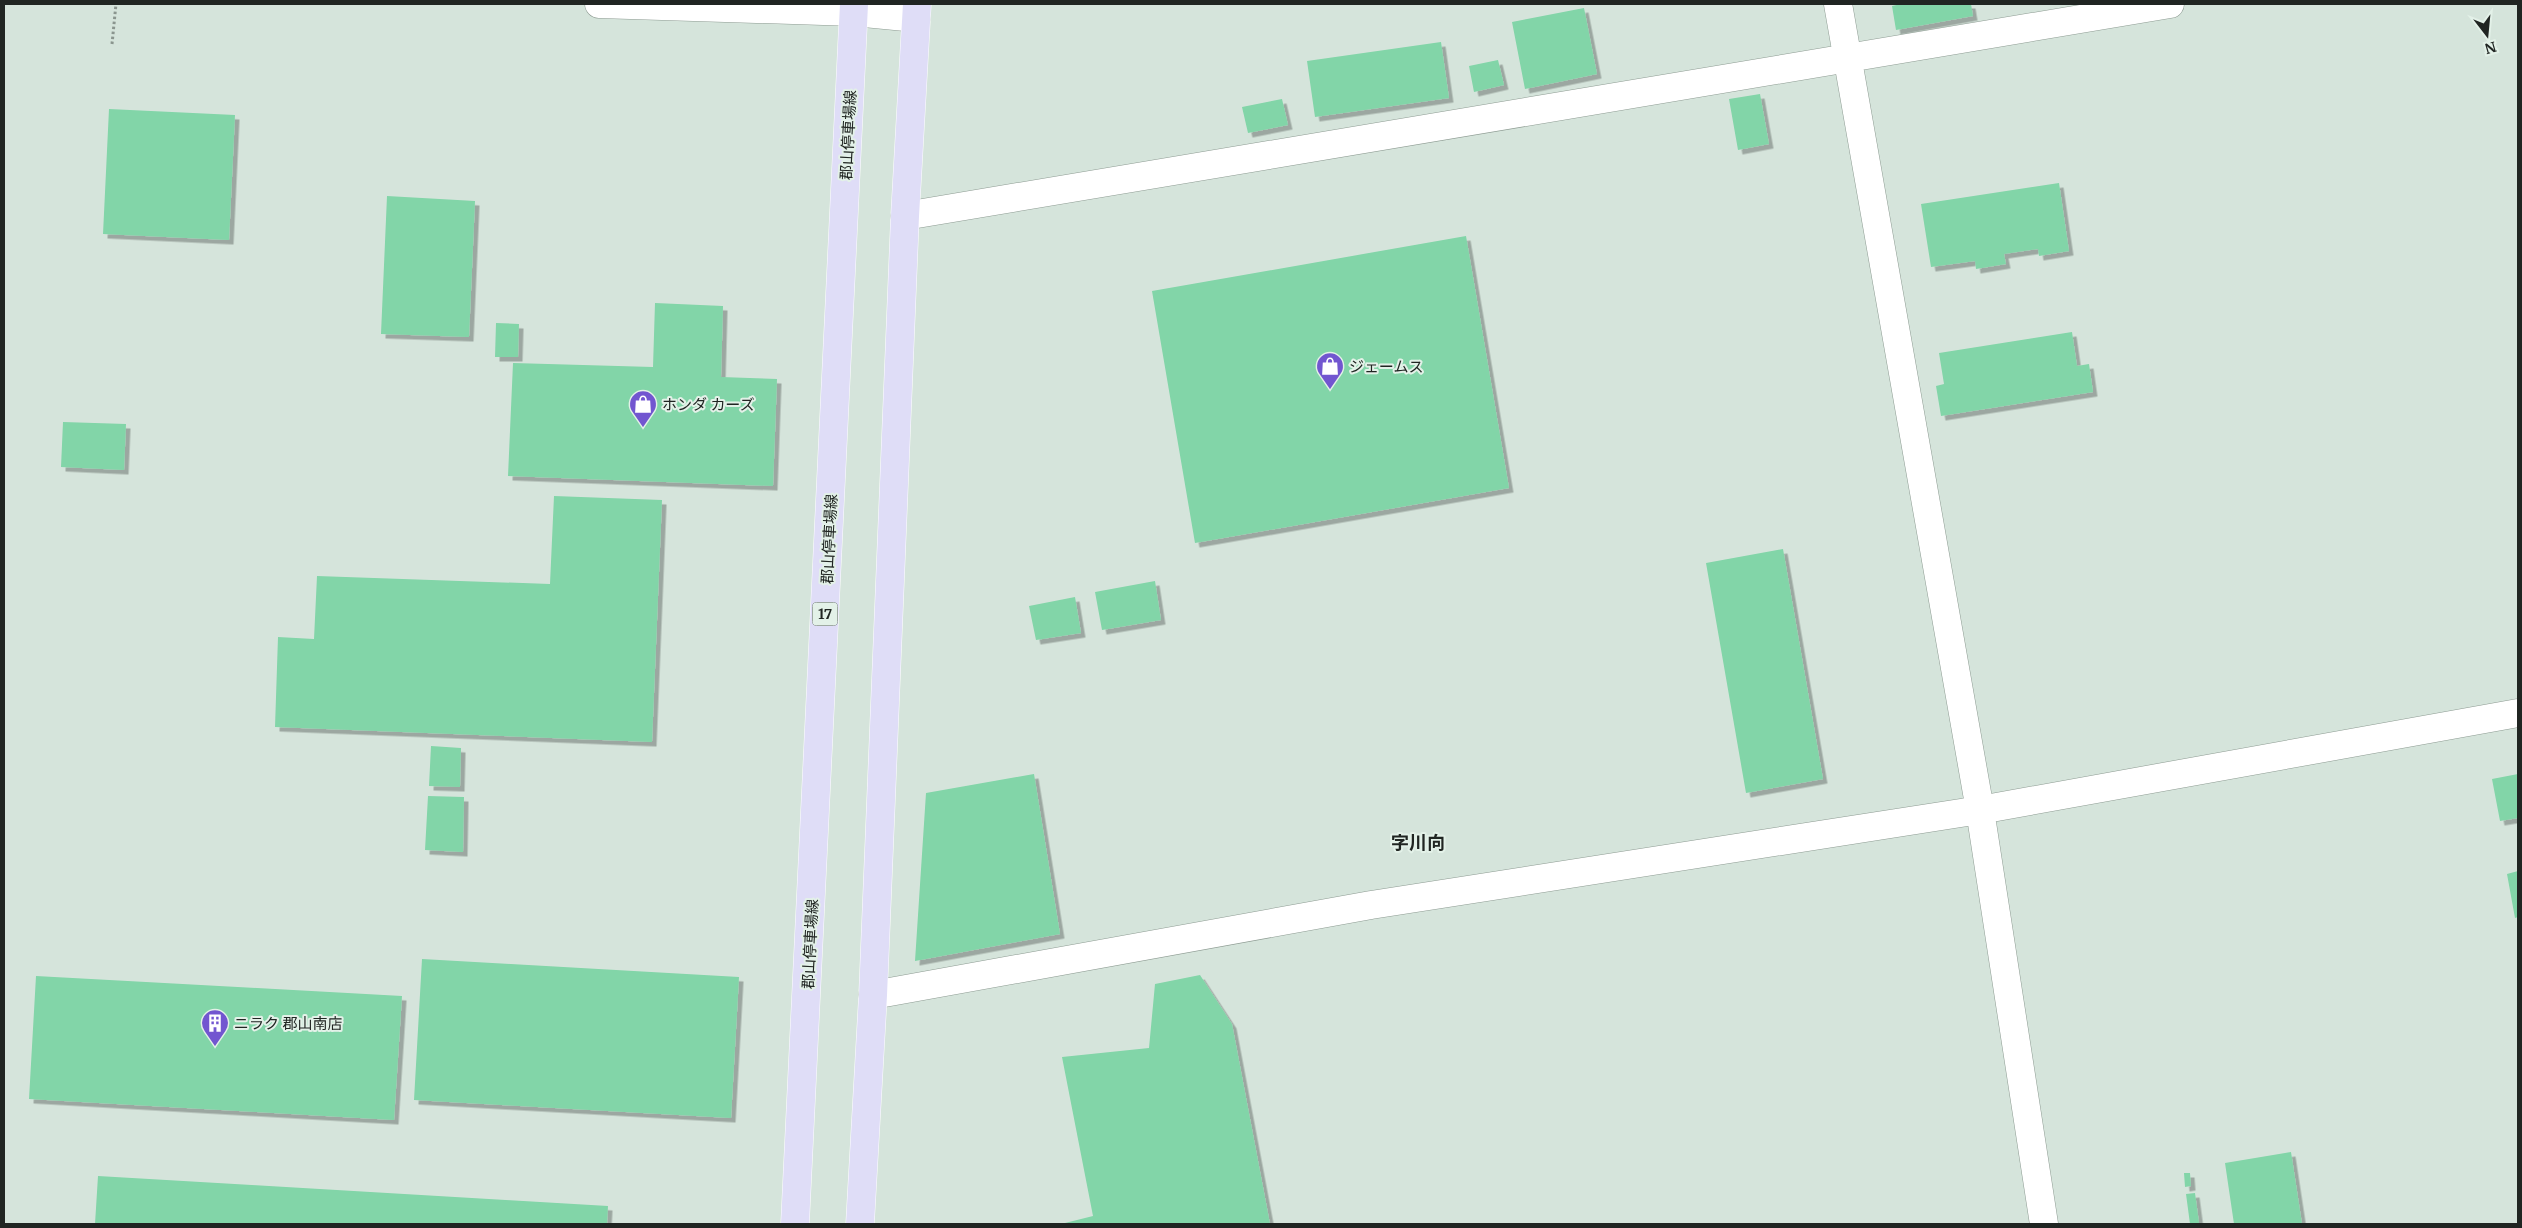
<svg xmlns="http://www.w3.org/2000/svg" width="2522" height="1228" font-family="Merriweather,'Noto Sans JP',serif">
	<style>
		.building { fill: #82d5a8; filter: url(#shadow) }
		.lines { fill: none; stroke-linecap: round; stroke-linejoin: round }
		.street-casing { stroke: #8d9b92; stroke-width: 29 }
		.primary-casing { stroke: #fff; stroke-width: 29 }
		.path { stroke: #8a958e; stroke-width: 3; stroke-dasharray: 2.5 2.5; stroke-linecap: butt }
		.street { stroke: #fff; stroke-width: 28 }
		.primary { stroke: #dfddf7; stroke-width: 28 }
		.labels { text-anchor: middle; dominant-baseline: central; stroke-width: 4; stroke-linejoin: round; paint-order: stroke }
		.shield { fill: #e3f1e8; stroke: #5a625d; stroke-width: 1 }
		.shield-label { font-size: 14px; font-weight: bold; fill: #202522 }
		.street-label { font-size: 15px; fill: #202522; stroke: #e3f1e8 }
		.poi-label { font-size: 15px; fill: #202522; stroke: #e3f1e8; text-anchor: start }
		.quarter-label { font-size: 18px; font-weight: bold; fill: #202522; stroke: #e3f1e8 }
	</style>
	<defs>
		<filter id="shadow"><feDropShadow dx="4.5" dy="4.5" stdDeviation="0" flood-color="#0004"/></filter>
	</defs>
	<rect width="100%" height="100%" fill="#d5e4db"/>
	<path class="building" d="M1901 4H1971L1973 16 1896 30 1892 6Z
		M1584 8 1597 74 1525 89 1512 22Z
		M1441 42 1449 98 1315 117 1307 61Z
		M1498 60 1504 85 1474 92 1469 66Z
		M1760 94 1769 144 1738 150 1729 99Z
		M1282 99 1288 125 1248 133 1242 107Z
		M109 109 235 115 229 240 103 234Z
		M2059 183 2069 251 2039 256 2038 249 2004 254 2006 264 1976 269 1975 261 1931 267 1921 204Z
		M387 196 475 201 469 337 381 334Z
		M1466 236 1509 488 1195 543 1152 291Z
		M655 303 723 306 721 377 777 379 773 486 508 476 513 363 653 367Z
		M496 323 519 324 518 357H495Z
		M2072 332 2077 366 2089 364 2093 392 1941 416 1936 386 1944 384 1939 353Z
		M63 422 126 424 124 470 61 467Z
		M554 496 662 500 652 742 275 727 278 637 314 639 317 576 550 584Z
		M1783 549 1823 779 1746 793 1706 563Z
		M1155 581 1161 620 1102 630 1095 592Z
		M1075 597 1081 633 1036 640 1029 606Z
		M431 746 461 748 460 787 429 786Z
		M1034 774 1060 934 915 961 926 793Z
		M2518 774V818L2500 821 2492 779Z
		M428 796 464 797 463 852 425 850Z
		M2518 871V917L2515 918 2507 874Z
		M422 959 739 977 731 1118 414 1100Z
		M1200 975 1232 1024 1270 1224H1061L1093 1216 1062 1057 1149 1048 1155 984Z
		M36 976 402 996 394 1120 29 1099Z
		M2291 1152 2302 1224H2234L2225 1163Z
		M2184 1173H2190L2191 1186 2185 1187Z
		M98 1176 608 1206 607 1224H95Z
		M2195 1193 2199 1223 2190 1224 2186 1194Z"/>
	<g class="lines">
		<g class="street-casing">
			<path id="street" d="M599 4 854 12 916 18
				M1838 4 1980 810 2044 1224
				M905 216 2170 4
				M873 995 1371 905 1980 810 2518 713"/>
		</g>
		<g class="primary-casing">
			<path id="primary" d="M795 1224 854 4
				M860 1224 873 995 905 216 917 4"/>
		</g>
		<path class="path" d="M112 44 116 4"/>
		<use href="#street" class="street"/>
		<use href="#primary" class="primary"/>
	</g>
	<defs>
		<g id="shop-pin" transform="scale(1.4375)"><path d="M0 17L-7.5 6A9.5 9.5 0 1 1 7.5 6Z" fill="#7256d0" stroke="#e3f1e8"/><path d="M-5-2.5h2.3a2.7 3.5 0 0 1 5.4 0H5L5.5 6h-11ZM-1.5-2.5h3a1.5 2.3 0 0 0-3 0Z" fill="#fff"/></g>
		<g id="building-pin" transform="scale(1.4375)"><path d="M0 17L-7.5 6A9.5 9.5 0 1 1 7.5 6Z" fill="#7256d0" stroke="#e3f1e8"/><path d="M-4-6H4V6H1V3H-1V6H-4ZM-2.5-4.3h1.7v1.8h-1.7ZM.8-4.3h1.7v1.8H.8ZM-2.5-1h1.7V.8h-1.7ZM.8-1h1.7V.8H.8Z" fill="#fff"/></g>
	</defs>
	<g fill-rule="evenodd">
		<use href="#shop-pin" x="1330" y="366"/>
		<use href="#shop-pin" x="643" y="404"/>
		<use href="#building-pin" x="215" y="1023"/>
	</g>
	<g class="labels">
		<rect class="shield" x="812.5" y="602.5" width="25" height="23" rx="4"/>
		<g class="shield-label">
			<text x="825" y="614">17</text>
		</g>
		<g class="street-label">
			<text transform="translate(848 135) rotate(-87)">郡山停車場線</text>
			<text transform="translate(829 539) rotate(-87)">郡山停車場線</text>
			<text transform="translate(810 944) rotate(-87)">郡山停車場線</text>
		</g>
		<g class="poi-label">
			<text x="1349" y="366">ジェームス</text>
			<text x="662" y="404">ホンダ カーズ</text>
			<text x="234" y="1023">ニラク 郡山南店</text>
		</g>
		<g class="quarter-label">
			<text x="1418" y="842">字川向</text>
		</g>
	</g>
	<rect width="2522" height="1228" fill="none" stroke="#202522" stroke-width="10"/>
	<g transform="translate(2487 35) rotate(164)" stroke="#e3f1e8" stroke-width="4" paint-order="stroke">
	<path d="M0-4L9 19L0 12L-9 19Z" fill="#202522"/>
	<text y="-8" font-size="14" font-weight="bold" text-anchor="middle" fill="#202522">N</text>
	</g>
</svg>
